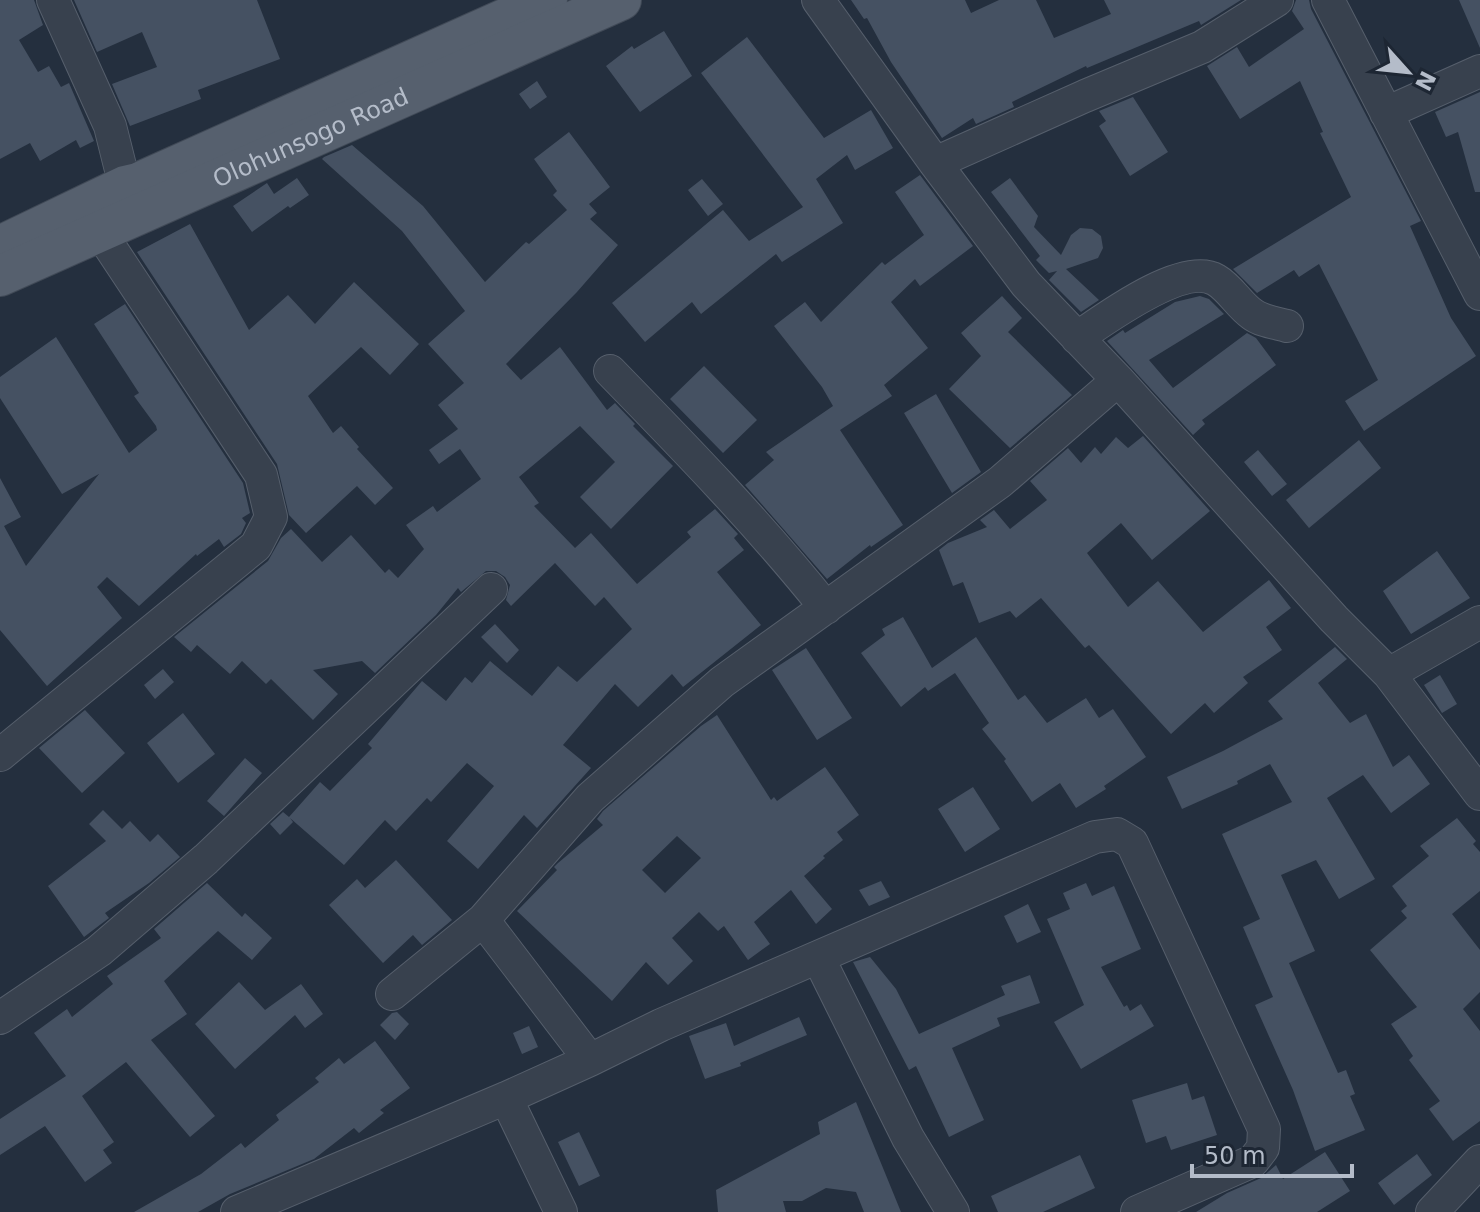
<svg xmlns="http://www.w3.org/2000/svg" width="1480" height="1212" font-family="'DejaVu Sans',sans-serif">
	<style>
		.building { fill: #455162; fill-rule: evenodd }
		.lines { fill: none; stroke-linecap: round; stroke-linejoin: round }
		.minor-casing { stroke: #565f6c; stroke-width: 34 }
		.major-casing { stroke: #414a57; stroke-width: 42 }
		.minor { stroke: #38414e; stroke-width: 32 }
		.major { stroke: #56606e; stroke-width: 40 }
		.labels { text-anchor: middle; dominant-baseline: central; stroke-width: 6; stroke-linejoin: round; paint-order: stroke }
		.street-label { font-size: 24px; fill: #b4bcc9; stroke: #1d2633 }
	</style>
	<rect width="100%" height="100%" fill="#242f3e"/>
	<path class="building" d="M0 0H34L43 25 19 40 38 72 49 66 61 87 69 83 94 141 80 148 76 140 40 161 30 143 0 159Z
		M74 0H257L280 59 198 90 201 99 130 126 112 84 157 67 142 32 97 52Z
		M851 0H965L971 13 999 0H1036L1054 38 1111 14 1104 0H1241L1201 25 1199 21 1087 68 1086 66 1012 102 1014 107 976 124 973 118 942 138 891 62 867 18 864 19Z
		M1296 0H1309L1311 9 1421 221 1410 226 1451 318 1476 356 1364 431 1345 401 1378 380 1319 264 1299 277 1294 270 1257 293 1233 269 1351 197 1320 133 1323 132 1300 81 1240 119 1207 66 1237 47 1249 67 1304 29 1292 11Z
		M1459 0H1480V48Z
		M664 31 692 76 640 112 606 66 632 46 634 49Z
		M747 37 824 138 871 110 893 148 855 170 847 155 816 179 843 223 782 262 776 254 701 314 692 302 645 342 612 303 723 210 749 241 803 207 701 73Z
		M537 81 547 97 530 109 519 94Z
		M1480 92V192H1475L1458 132 1446 137 1435 112Z
		M1133 97 1168 152 1130 176 1099 126 1106 121 1099 111Z
		M569 132 610 187 589 204 597 213 590 219 618 245 577 292 506 364 521 380 560 347 607 410 615 403 635 424 633 426 673 466 611 529 580 497 615 462 580 426 519 477 539 503 534 506 575 548 591 533 637 584 691 537 687 532 715 509 738 534 734 538 744 550 717 572 761 625 683 687 672 674 638 707 615 684 563 745 591 768 537 828 524 815 478 869 447 841 494 786 467 763 431 802 427 798 396 831 385 820 344 865 290 818 293 822 280 835 270 824 283 812 289 817 320 782 330 791 372 748 368 744 422 681 446 701 465 677 472 683 490 661 532 696 558 666 577 682 632 629 604 597 595 606 555 563 511 606 506 600 510 585 505 577 496 571H486L461 592 458 588 436 615 375 673 362 661 313 670 338 694 313 720 271 679 266 684 242 661 230 674 197 645 191 652 174 637 268 561 281 538 291 529 322 562 351 535 385 573 389 569 398 578 424 549 406 525 433 506 437 512 481 479 460 449 439 464 429 450 458 429 438 405 464 383 428 344 465 311 402 231 322 159 324 157 352 145 423 206 485 282 526 242 529 244 567 210 553 195 557 191 534 159Z
		M920 175 973 246 920 286 915 279 891 302 928 348 884 385 892 396 840 430 903 525 871 547 870 545 827 579 745 485 774 460 766 452 833 406 822 387 774 326 805 302 821 322 882 262 885 265 924 235 895 192Z
		M297 178 309 195 290 208 288 206 252 232 233 206 267 183 274 194Z
		M1010 178 1038 216 1034 227 1061 255 1071 235 1080 228 1092 229 1101 236 1103 248 1098 258 1066 269 1099 300 1081 312 1049 280 1057 271 1049 273 1036 260 1040 256 991 192Z
		M702 179 723 204 708 216 688 190Z
		M190 224 249 330 288 295 315 324 354 282 419 344 390 375 361 347 308 396 333 433 341 426 359 447 357 449 393 488 375 505 357 486 306 533 289 515 277 464 137 252Z
		M1002 296 1022 318 1008 332 1072 395 1010 448 949 389 981 356 961 333Z
		M1200 296 1209 299 1224 314 1149 360 1173 388 1247 333 1256 338 1276 365 1202 420 1205 424 1193 435 1107 341 1123 330 1125 333 1175 302Z
		M125 304 243 483 250 513 242 518 246 523 241 534 224 547 219 539 197 556 196 554 139 606 107 577 97 587 122 618 47 686 0 630V478L21 517 4 526 26 566 99 474 62 494 0 398V377L56 337 129 453 157 430 156 426 134 396 139 393 94 324Z
		M704 366 757 420 723 453 670 399Z
		M936 394 981 472 952 493 904 413Z
		M1143 436 1210 511 1152 560 1121 523 1087 553 1128 607 1158 581 1203 632 1269 580 1291 608 1266 627 1282 650 1243 677 1248 683 1214 713 1205 703 1171 734 1089 645 1085 648 1041 598 1016 618 1010 611 979 623 963 582 953 586 939 550 948 543 987 527 980 520 994 510 1010 529 1047 500 1030 481 1068 448 1081 463 1095 447 1101 454 1116 437 1128 448Z
		M1359 440 1381 468 1309 528 1286 500Z
		M1258 450 1287 484 1272 496 1244 462Z
		M1437 551 1470 598 1411 634 1383 591Z
		M903 617 932 668 976 637 1018 700 1025 695 1047 723 1086 698 1099 718 1113 709 1146 757 1104 786 1106 789 1076 808 1060 783 1032 802 1004 761 1006 759 982 729 989 723 955 673 928 691 925 687 901 707 861 653 885 635 882 629Z
		M495 624 519 650 507 663 481 637Z
		M1335 647 1347 659 1318 683 1350 723 1366 714 1393 767 1409 755 1430 784 1391 813 1363 775 1327 798 1375 879 1339 899 1316 860 1281 875 1315 951 1289 963 1338 1073 1346 1070 1355 1094 1350 1096 1365 1130 1315 1151 1293 1090 1255 1005 1273 997 1243 927 1260 919 1222 834 1292 802 1270 764 1237 781 1238 784 1182 809 1167 777 1223 751 1283 719 1268 701Z
		M806 648 852 718 817 740 772 670Z
		M163 669 174 682 155 699 144 685Z
		M1440 675 1457 704 1442 713 1424 685Z
		M85 710 125 753 82 793 39 748Z
		M183 713 215 754 178 783 147 743Z
		M717 715 771 800 774 797 777 801 825 767 859 815 837 832 843 840 823 856 825 858 804 876 832 909 816 924 791 890 754 922 770 944 748 960 724 926 718 931 699 912 672 938 693 961 668 985 646 962 612 1001 517 911 557 870 554 867 558 863 603 825 597 819 603 811 701 726ZM677 836 701 858 665 893 642 870Z
		M245 758 262 773 224 816 207 801Z
		M973 787 1000 829 965 852 938 809Z
		M103 810 122 829 130 821 150 842 158 834 180 857 149 883 105 913 109 918 84 937 48 886 106 841 89 824Z
		M1457 818 1476 841 1473 844 1480 852V891L1452 914 1480 950V992L1463 1009 1480 1031V1121L1453 1141 1429 1109 1440 1101 1409 1060 1413 1056 1391 1024 1417 1007 1370 950 1407 918 1401 911 1407 906 1392 886 1429 856 1420 846Z
		M396 860 452 920 422 945 413 935 383 963 329 905 357 879 365 888Z
		M881 881 890 897 869 906 859 890Z
		M207 883 242 917 245 913 272 938 252 960 218 931 164 981 187 1014 151 1040 215 1116 190 1137 126 1062 82 1096 114 1142 103 1150 112 1163 85 1182 45 1126 0 1155V1119L66 1076 34 1033 67 1009 72 1017 113 984 107 976 161 938 154 929Z
		M1086 883 1092 896 1114 886 1141 949 1101 967 1124 1007 1127 1005 1130 1011 1141 1004 1154 1026 1081 1069 1054 1022 1084 1005 1047 919 1070 909 1063 893Z
		M1028 904 1041 932 1017 943 1004 916Z
		M870 957 896 989 919 1034 1005 995 1001 986 1030 975 1040 1003 997 1018 1000 1026 952 1048 984 1120 949 1137 916 1066 909 1070 853 962Z
		M239 982 265 1010 301 984 323 1014 305 1028 295 1015 235 1069 195 1024Z
		M397 1012 409 1024 395 1040 380 1025 392 1013Z
		M799 1017 807 1035 740 1063 741 1066 705 1079 689 1036 726 1023 734 1046Z
		M529 1026 538 1047 522 1054 513 1033Z
		M375 1041 410 1088 380 1110 384 1113 359 1133 354 1128 314 1159 230 1194 198 1212H134L201 1174 241 1143 245 1148 279 1120 276 1115 319 1082 315 1078 339 1058 344 1064Z
		M1187 1083 1192 1100 1204 1096 1217 1135 1171 1150 1166 1136 1146 1143 1132 1100Z
		M856 1102 901 1212H864L856 1192 826 1188 802 1201H783L786 1212H718L716 1190 820 1134 818 1122Z
		M579 1132 600 1176 579 1186 558 1142Z
		M1325 1152 1350 1191 1317 1212H1196L1227 1193 1261 1178 1276 1165 1283 1179Z
		M1417 1154 1432 1175 1394 1205 1378 1183Z
		M1080 1155 1095 1188 1043 1212H998L991 1196Z"/>
	<g class="lines">
		<g class="minor-casing">
			<path id="minor" d="M53 0 110 126 125 186
				M818 0 935 163 1026 284 1118 380 1334 619 1389 674 1480 794
				M1328 0 1480 294
				M1386 113 1480 71
				M935 163 1085 96 1202 47 1277 0
				M1077 338C1105 319 1183 261 1216 280 1230 288 1239 305 1252 314 1261 321 1276 323 1287 326
				M610 371C685 448 759 524 826 608
				M1389 674 1480 622
				M0 755 256 546 271 517 261 475 100 232
				M483 920 590 1060
				M818 957 908 1138 953 1212
				M392 994 483 920 590 798 722 682 1000 482 1118 380
				M0 1018 99 951 206 859 491 589
				M506 1098 561 1212
				M237 1212 506 1098 590 1060 661 1025 1095 837 1117 834 1132 843 1264 1129 1263 1148 1253 1161 1137 1212
				M1432 1212 1480 1161"/>
		</g>
		<g class="major-casing">
			<g id="major">
				<path d="M0 246 125 186 138 183 547 0"/>
				<path id="s1" d="M0 276 621 0"/>
			</g>
		</g>
		<use href="#minor" class="minor"/>
		<use href="#major" class="major"/>
	</g>
	<g class="labels">
		<g class="street-label">
			<text stroke="none"><textPath href="#s1" startOffset="340">Olohunsogo Road</textPath></text>
		</g>
	</g>
	<g transform="translate(1408 72) rotate(117)" stroke="#1d2633" stroke-width="6" paint-order="stroke">
	<path d="M0-6L14 30L0 20L-14 30Z" fill="#b4bcc9"/>
	<text y="-12" font-size="22" font-weight="bold" text-anchor="middle" fill="#b4bcc9">N</text>
	</g>
	<path d="M1192 1164v12h160v-12" fill="none" stroke="#b4bcc9" stroke-width="4"/>
	<text x="1204" y="1164" font-size="24" fill="#b4bcc9" stroke="#1d2633" stroke-width="6" paint-order="stroke">50 m</text>
</svg>
